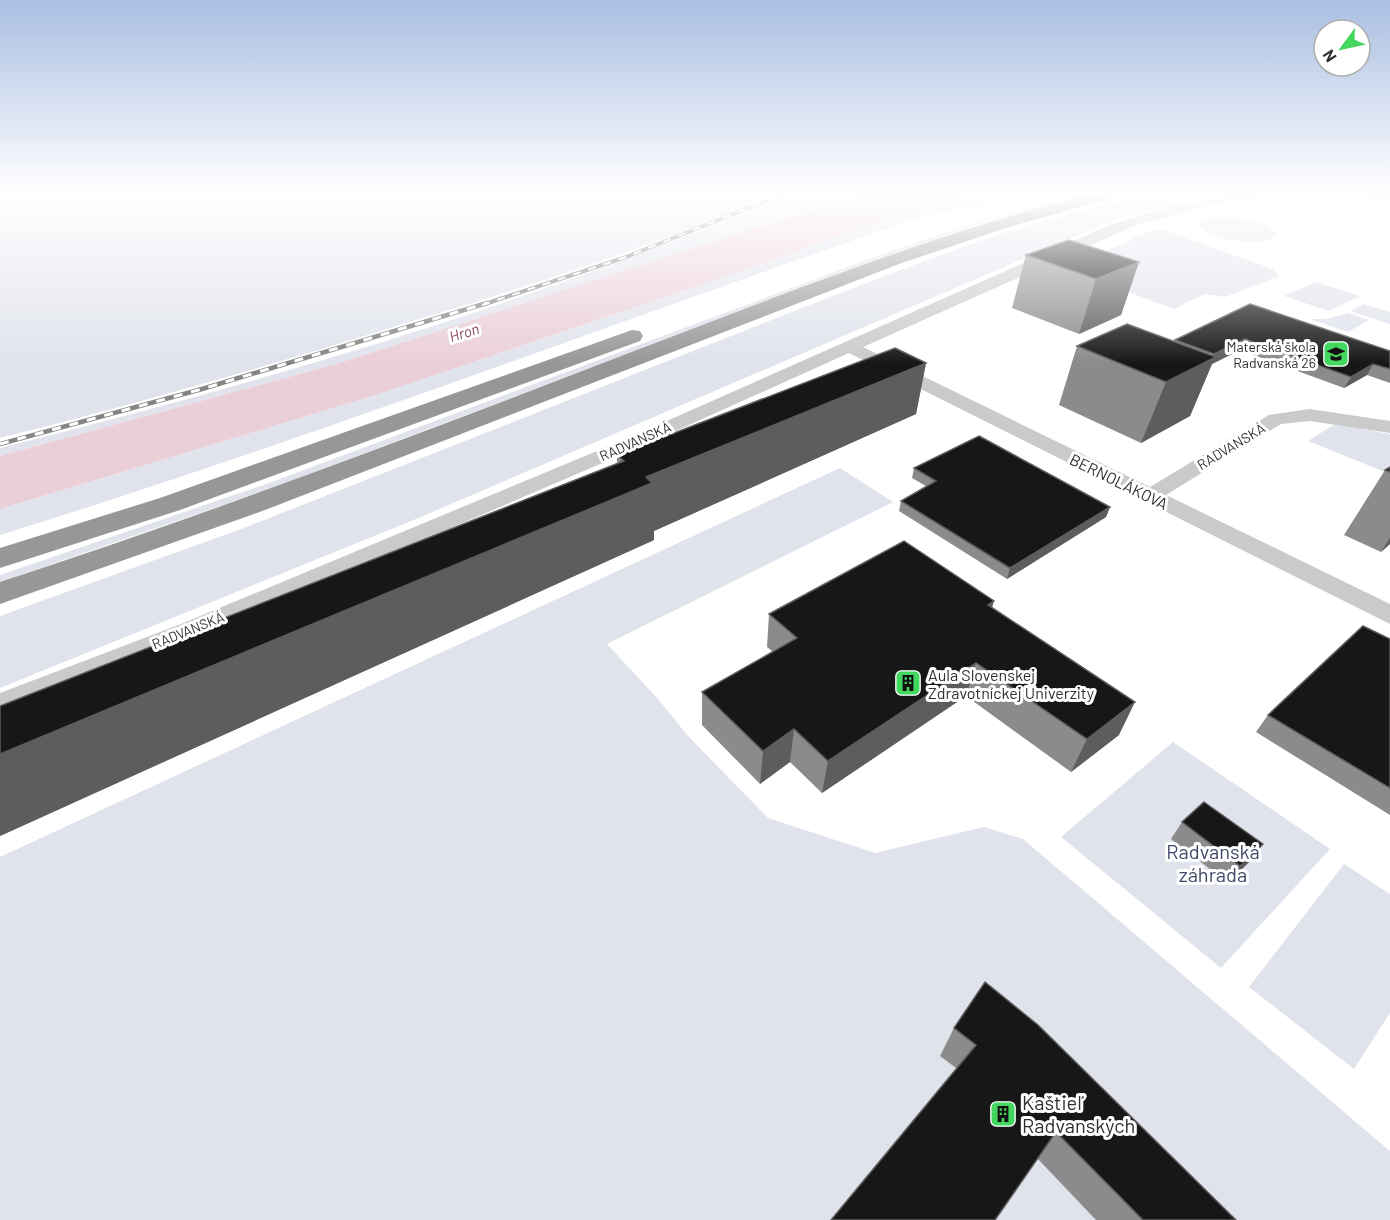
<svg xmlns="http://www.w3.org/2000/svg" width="1390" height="1220" font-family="Barlow,sans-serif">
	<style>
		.green { fill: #e0e3ec }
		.water { fill: #eaced8 }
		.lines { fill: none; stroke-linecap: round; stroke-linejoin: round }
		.minor { fill: #cacaca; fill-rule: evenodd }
		.motorway { fill: #979797; fill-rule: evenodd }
		.rail-far1-casing { stroke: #858585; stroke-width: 4 }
		.rail-casing { stroke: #858585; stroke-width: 4.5 }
		.rail-far1 { stroke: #fff; stroke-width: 2; stroke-dasharray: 8; stroke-linecap: butt }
		.rail { stroke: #fff; stroke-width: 3; stroke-dasharray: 9; stroke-linecap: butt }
		.wall { fill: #8b8b8b }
		.shaded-wall { fill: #5d5d5d }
		.building { fill: #171717; stroke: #5d5d5d; stroke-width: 1.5 }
		.labels { text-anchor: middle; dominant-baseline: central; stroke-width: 6; stroke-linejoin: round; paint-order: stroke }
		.far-poi-label { font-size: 14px; fill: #303030; stroke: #fff; text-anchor: end }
		.far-street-label { font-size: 14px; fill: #303030; stroke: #fff }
		.far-water-label { font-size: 15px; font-style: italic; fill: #8d445d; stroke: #fff }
		.street-label { font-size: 16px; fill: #303030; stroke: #fff }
		.poi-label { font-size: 16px; fill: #303030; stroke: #fff; text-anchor: start }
		.near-park-label { font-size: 20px; fill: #414969; stroke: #fff }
		.near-poi-label { font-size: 20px; fill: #303030; stroke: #fff; text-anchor: start }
	</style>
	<rect width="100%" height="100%" fill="#fff"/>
	<path class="green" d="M0 193H778C650 248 517 290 384 330 257 369 129 406 0 438Z
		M793 193H873L754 228 333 365 0 456V448C269 381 538 301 793 193Z
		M984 193H1029C990 203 952 210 913 220 608 324 308 440 0 535V509L376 395 791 254C853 228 918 208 984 193Z
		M1085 193H1097L983 223 898 252 272 488 0 582V575L269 483 893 250 978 222Z
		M1170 193H1233L1135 213 1102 225 416 519 0 688V616L244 528 858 286 979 241 1086 209Z
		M1209 218C1228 217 1265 216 1276 235 1263 249 1209 239 1197 225L1201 219Z
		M1163 230 1273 269 1279 276 1225 297 1204 294 1174 309 1074 272 1072 266 1150 231Z
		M1316 282 1360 296 1329 311 1284 296Z
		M1364 304 1390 312V324L1350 311Z
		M1348 313 1369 320 1348 332 1309 319H1326Z
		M1335 424 1390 434V474L1308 441Z
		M840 468 893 502 607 644 658 699 688 736 768 818 875 853 984 827 1023 839 1390 1151V1220H0V857Z
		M1173 742 1330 849 1221 968 1061 837Z
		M1344 864 1390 894V1013L1354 1069 1249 987Z"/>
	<path class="water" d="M873 193H984C918 208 853 228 791 254L376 395 0 509V456L333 365 754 228Z"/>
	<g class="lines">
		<path class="minor" d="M1242 193H1280L1274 197 1212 204 1136 225 863 347 1150 487 1269 415 1310 409 1390 421V433L1310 421 1281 424 1166 495 1390 604V624L849 353 640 447 199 636 0 716V693L181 624 626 439 1107 226 1167 207Z
			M1327 193H1390V201L1333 197Z"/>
		<path class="motorway" d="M1097 193H1123L1120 196 1009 227 899 264 265 510 0 604V582C208 514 412 437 616 358 775 298 932 233 1097 193Z
			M632 330 640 331 643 336 640 341 180 510 0 568V548L160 498Z"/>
		<g class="rail-far1-casing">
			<path id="rail-far1" d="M482 305 626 257 786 193"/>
		</g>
		<g class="rail-casing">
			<path id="rail" d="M0 444 202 389 487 303"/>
		</g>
		<use href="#rail-far1" class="rail-far1"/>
		<use href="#rail" class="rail"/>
	</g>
	<path class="wall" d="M1026 255 1139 262 1121 315 1079 334 1012 308Z
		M1250 304 1390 351V383L1367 375 1344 388 1240 350 1212 364 1190 416 1141 443 1059 405 1077 346 1175 341V340Z
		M926 363 916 414 654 531V540L0 836V706L617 463V455Z
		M1390 467V544L1381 552 1344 535 1385 470Z
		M914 468 1110 507 1106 517 1007 579 899 511 901 501 926 486 912 478Z
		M992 608 1119 735 1071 772 966 696 822 793 790 762 760 784 702 725V692L773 652 767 647 769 614Z
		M1390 639V815L1256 732 1268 715Z
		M1182 822 1263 844 1250 861 1228 883 1171 839Z
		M954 1028 1236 1220H1096L1037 1158 956 1068 940 1056Z"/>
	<path class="shaded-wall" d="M1139 262 1121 315 1079 334 1096 279Z
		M1245 339 1240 350 1212 364 1190 416 1141 443 1166 382 1213 358 1214 354Z
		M926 363 916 414 654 531V540L0 836V754L646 477Z
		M1373 364 1367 375 1344 388 1351 377Z
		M1110 507 1106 517 1007 579 1010 568Z
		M1390 538V544L1381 552Z
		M994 601 984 634 988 605Z
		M976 663 966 696 822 793 828 761Z
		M1135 702 1119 735 1071 772 1087 739Z
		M794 729 790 762 760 784 763 751Z
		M1263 844 1250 861 1228 883 1240 866Z"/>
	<path class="building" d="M1069 240 1139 262 1096 279 1026 255Z
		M1250 304 1390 351V369L1373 364 1351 377 1245 339 1214 354 1175 340Z
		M1127 324 1216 357 1166 382 1077 346Z
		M895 348 926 363 646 477 652 483 0 754V706L624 461 617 455Z
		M979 436 1110 507 1010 568 901 501 936 481 914 468Z
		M1390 467V472L1385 470Z
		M904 541 994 601 988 605 1135 702 1087 739 976 663 828 761 794 729 763 751 702 692 797 638 769 614Z
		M1363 626 1390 639V788L1268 715Z
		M1204 802 1263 844 1240 866 1182 822Z
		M985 982 1038 1025 1236 1220H1143L1056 1132 995 1220H831L976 1045 954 1028Z"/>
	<linearGradient id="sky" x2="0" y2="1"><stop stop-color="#a9bee2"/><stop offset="0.53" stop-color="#fff"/><stop offset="1" stop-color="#fff" stop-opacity="0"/></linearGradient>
	<rect width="1390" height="364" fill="url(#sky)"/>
	<defs>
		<g id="school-square" transform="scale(1.35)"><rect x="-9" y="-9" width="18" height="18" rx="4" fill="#43d760" stroke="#fff"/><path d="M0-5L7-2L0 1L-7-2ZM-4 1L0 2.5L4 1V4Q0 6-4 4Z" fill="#111"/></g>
		<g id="building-square" transform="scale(1.35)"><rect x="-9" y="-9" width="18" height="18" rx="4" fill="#43d760" stroke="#fff"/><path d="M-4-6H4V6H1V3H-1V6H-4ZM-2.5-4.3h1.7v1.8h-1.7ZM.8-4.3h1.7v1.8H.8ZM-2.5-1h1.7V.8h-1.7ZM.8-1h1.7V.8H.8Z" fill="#111"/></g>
	</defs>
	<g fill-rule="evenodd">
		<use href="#school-square" x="1336" y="354"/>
		<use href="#building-square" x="908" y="683"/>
		<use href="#building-square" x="1003" y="1114"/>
	</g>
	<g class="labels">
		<g class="far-poi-label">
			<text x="1316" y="346">Materská škola<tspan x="1316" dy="16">Radvanská 26</tspan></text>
		</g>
		<g class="far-street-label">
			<text transform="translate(635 441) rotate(-24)">RADVANSKÁ</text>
			<text transform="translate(1231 446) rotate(-31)">RADVANSKÁ</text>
			<text transform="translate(188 630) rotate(-22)">RADVANSKÁ</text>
		</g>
		<g class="far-water-label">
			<text transform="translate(464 332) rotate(-17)">Hron</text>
		</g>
		<g class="street-label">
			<text transform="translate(1119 481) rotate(26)">BERNOLÁKOVA</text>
		</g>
		<g class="poi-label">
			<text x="928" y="674">Aula Slovenskej<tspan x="928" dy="18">Zdravotníckej Univerzity</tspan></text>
		</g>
		<g class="near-park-label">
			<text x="1213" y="851">Radvanská<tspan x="1213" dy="23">záhrada</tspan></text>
		</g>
		<g class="near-poi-label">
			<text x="1022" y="1102">Kaštieľ<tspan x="1022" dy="23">Radvanských</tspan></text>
		</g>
	</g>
	<g transform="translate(1342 48) rotate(237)"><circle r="28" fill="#ffffff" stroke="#acacac" stroke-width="1.5"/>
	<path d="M0-4.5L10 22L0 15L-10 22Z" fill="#43d760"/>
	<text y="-9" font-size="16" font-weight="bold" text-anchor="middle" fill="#303030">N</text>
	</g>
</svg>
